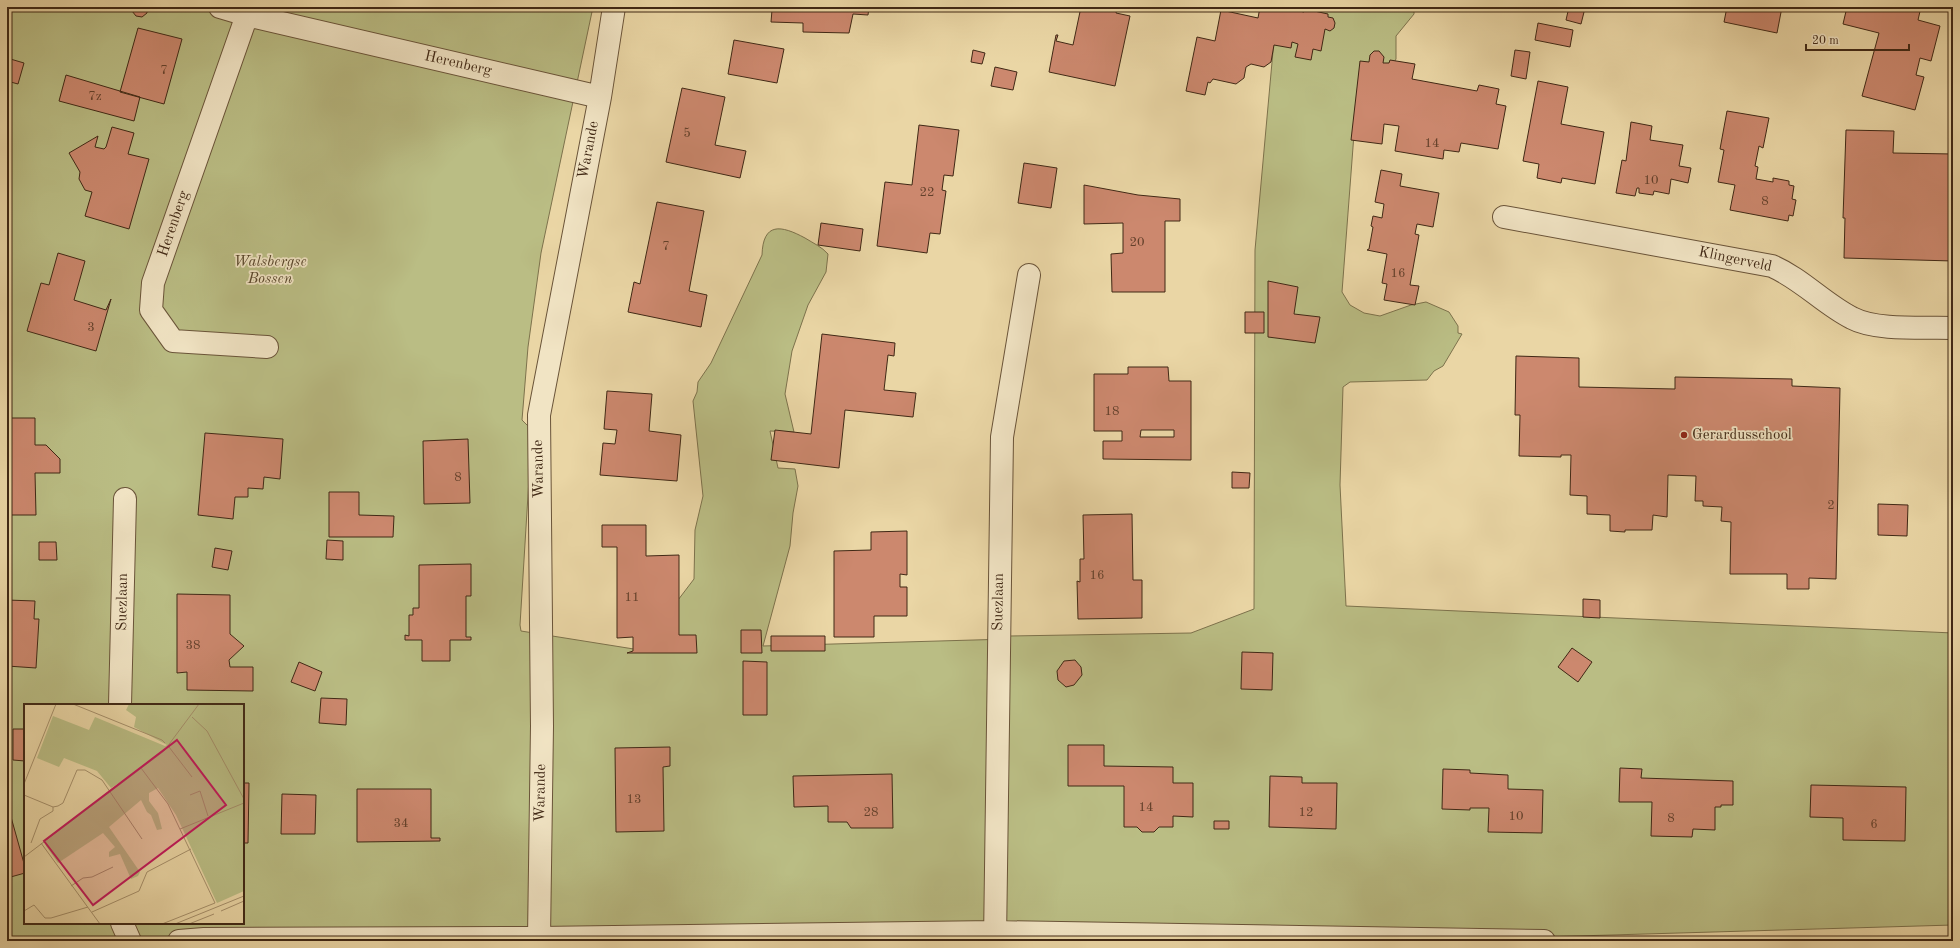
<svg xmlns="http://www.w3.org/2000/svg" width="1960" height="948" font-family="'Old Standard TT',serif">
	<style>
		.green { fill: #babd84; stroke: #7d724c; fill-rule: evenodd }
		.building { fill: #cc886e; stroke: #402815; fill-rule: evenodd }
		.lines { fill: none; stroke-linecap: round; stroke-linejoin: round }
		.street-casing { stroke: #6a5439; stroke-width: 24 }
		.street { stroke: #f1e4c4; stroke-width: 22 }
		.poi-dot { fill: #8f2418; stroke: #f1e4c4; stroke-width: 1.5 }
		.labels { text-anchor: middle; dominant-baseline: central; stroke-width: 3.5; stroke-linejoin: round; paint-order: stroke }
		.number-label { font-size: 13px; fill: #63402b }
		.street-label { font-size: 15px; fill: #402815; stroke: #f1e4c4 }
		.park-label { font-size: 15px; font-style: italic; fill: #58462b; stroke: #f1e4c4 }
		.poi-label { font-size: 15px; fill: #402815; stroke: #f1e4c4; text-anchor: start }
		.inset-road { fill: none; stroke: #a6906b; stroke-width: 1 }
		.view { fill: #c2185b; fill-opacity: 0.15; stroke: #c2185b; stroke-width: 2 }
		.inset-edge { fill: none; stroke: #402815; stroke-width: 2 }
	</style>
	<rect width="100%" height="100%" fill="#ead6a5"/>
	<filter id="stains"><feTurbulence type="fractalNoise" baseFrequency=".005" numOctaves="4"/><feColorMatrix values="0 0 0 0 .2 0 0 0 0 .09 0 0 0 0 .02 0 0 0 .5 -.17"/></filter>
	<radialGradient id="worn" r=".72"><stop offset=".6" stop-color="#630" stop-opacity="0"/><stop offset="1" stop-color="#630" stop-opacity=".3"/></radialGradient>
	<path class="green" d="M7 7H593L541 253 528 347 522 420 532 430 520 625 521 631 640 650 694 579 695 530 703 496 693 401 697 392 698 382 711 363 762 255C763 222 781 225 805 238 813 243 822 247 828 254L826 272 808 305 792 351 785 394 794 432 770 431 778 468 795 469 798 486 793 513 790 546 763 646 1009 639 1010 636 1191 633 1254 609 1255 250 1277 7H1414V14L1396 36V59L1354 134 1342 292 1350 305 1364 313 1380 316 1411 305 1426 302 1449 312 1458 326V333L1462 334 1443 366 1434 371 1427 380 1350 382 1343 387 1340 485 1346 606 1953 633V925L1406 941H7ZM25 705H243V923H25Z"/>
	<path class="building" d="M133 7H147V13L142 17 136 16 132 11Z
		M765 7H869L868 15 853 14 849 33 803 32V23L771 22 772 10H765Z
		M1081 7 1096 9V7H1112L1117 8 1116 13 1130 16 1115 86 1049 72 1056 35H1058L1056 41 1073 45Z
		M1260 7H1280L1304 12 1305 9 1328 14V17L1333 18 1335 23 1334 28 1330 31 1325 29 1321 51 1313 49 1311 60 1295 57 1298 44 1292 42 1291 48 1274 45 1271 62 1264 67 1251 64 1246 67 1244 78 1236 84 1213 79 1210 83 1208 82 1205 95 1186 91 1197 37 1215 41 1221 10 1258 18Z
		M1569 7 1585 8 1581 24 1566 20Z
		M1727 7H1782L1777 33 1724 22Z
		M1847 7H1921L1918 20 1940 26 1931 61 1920 58 1916 75 1924 77 1915 110 1862 96 1879 33 1843 24Z
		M1538 23 1573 30 1570 47 1535 40Z
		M138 28 182 39 164 104 120 92Z
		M734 40 784 49 777 83 728 74Z
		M973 50 985 53 982 64 971 62Z
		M1515 50 1530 52 1526 79 1511 76Z
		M1374 51H1379L1384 57 1383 63H1389L1390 60 1415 64 1412 79 1477 91 1479 85 1499 89 1496 104 1506 106 1498 149 1461 143 1459 152 1444 150 1443 159 1395 151 1399 126 1384 124 1382 144 1351 140 1360 61 1369 62 1370 55Z
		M7 58 24 63 18 84 7 81Z
		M995 67 1017 72 1013 90 991 86Z
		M66 75 140 97 134 121 59 101Z
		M1538 81 1568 87 1561 124 1604 132 1595 184 1562 178 1561 183 1537 178 1539 164 1523 161Z
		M682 88 725 97 715 145 746 151 740 178 666 162Z
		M1727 111 1769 118 1763 148 1759 146 1755 166 1758 167 1756 179 1773 182V178L1789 181V185L1794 186 1792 199 1796 200 1793 216 1789 215 1788 221 1730 210 1735 185 1718 182 1724 150 1720 149Z
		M1631 122 1652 126 1650 140 1683 145 1679 166 1691 168 1688 183 1671 179 1669 194 1654 191 1653 195 1639 193V188H1637L1635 196 1616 193 1622 160 1626 161Z
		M919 125 959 130 953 176 944 175 942 190 946 191 940 234 930 233 927 253 877 246 885 182 912 185Z
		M112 127 134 133 128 154 149 159 129 229 85 216 92 192 85 190 79 179 80 172 69 153 98 136 95 147 104 149 106 147Z
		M1846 130 1894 131 1893 153 1953 154V261L1844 258 1845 218H1843Z
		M1024 163 1057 168 1051 208 1018 203Z
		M1381 170 1402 174 1400 186 1439 193 1433 227 1417 224 1415 234 1419 235 1410 285 1419 286 1415 305 1384 300 1387 284 1382 283 1387 254 1367 250 1369 249 1373 227 1371 226 1373 216 1382 218 1384 204 1375 202Z
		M1084 185 1138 195 1180 199V221H1165V292H1112L1111 254 1123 253V223L1084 224Z
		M657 202 704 211 689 291 707 295 701 327 628 312 634 282 640 284Z
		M821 223 863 229 860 251 818 245Z
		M58 253 85 261 74 300 106 310 111 299 96 351 27 331 41 283 49 285Z
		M1268 281 1298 287 1294 314 1320 317 1315 343 1268 337Z
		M1245 312H1264V333H1245Z
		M822 334 895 343 894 356 888 355 884 390 916 393 913 417 845 410 839 468 771 460 775 430 811 434Z
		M1516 356 1579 358V387L1675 389V377L1792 379V386L1840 388 1836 579 1809 578V589H1787V574H1730L1731 522 1721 521 1722 507 1703 506V501H1695L1696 476 1668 475 1667 517 1653 515 1652 530H1625V532L1610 531V515L1587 514V496L1570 495 1571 455H1561V457L1519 456 1520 415H1515Z
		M1128 367H1168L1169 381H1191V460L1103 459V441H1122V431H1094V374H1128ZM1141 430H1174V437H1140Z
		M607 391 652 394 649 431 681 435 677 481 600 475 603 443 615 444 617 430 604 429Z
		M7 418H35V445H46L60 459V473H35L36 515H7Z
		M205 433 283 439 280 479 264 477 263 489 248 488V497H235L233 519 198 515Z
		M468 439 470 503 424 504 423 441Z
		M1232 472 1250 473 1249 488H1232Z
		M329 492H359V515L394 516 393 537H329Z
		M1878 504 1908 505 1907 536 1878 535Z
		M1132 514 1133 580H1142V618L1078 619 1077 581 1080 582V559H1084L1083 515Z
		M602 525H646V556L679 555V635H696L697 653H627L633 651V637L617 638V547H602Z
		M907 531V575L900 574V587H907V616H874V637H834V551L871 550V532Z
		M327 540 343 541V560L326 559Z
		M39 542H56L57 560H39Z
		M215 548 232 551 228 570 212 567Z
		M471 564V596H466V637H471V640H450V661H422V640H405V635L409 636V615H413V608H419V565Z
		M177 594 230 595V634L244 646 229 660 230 667H253V691L187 690V672L177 673Z
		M1583 599 1600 600V618L1583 617Z
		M7 600 35 601 34 619H39L36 668 7 666Z
		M741 630H761L762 653H741Z
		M771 636H825V651H771Z
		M1572 648 1592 662 1578 682 1558 667Z
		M1242 652 1273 653 1272 690 1241 689Z
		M1075 660 1081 667 1082 675 1074 685 1066 687 1058 680 1057 671 1064 661Z
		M743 661 767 662V715H743Z
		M299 662 322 672 315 691 291 682Z
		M321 698 347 699 346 725 319 723Z
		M13 729H25V761L13 760Z
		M1068 745H1104V766L1173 767V783H1193V817L1173 816V827H1159L1154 832H1142L1137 827H1124V786H1068Z
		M670 747V766L663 767 664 831 616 832 615 748Z
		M1620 768 1642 769 1641 778 1733 781V805H1721V807H1715V830L1693 829 1692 837 1651 836 1652 802H1619Z
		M1443 769 1470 770V773L1508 775V789L1543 790 1542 833 1488 832 1489 808H1470V810L1442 809Z
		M892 774 893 828H851L847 822H828V806L794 807 793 776Z
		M1270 776 1302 777V783H1337L1336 829 1269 827Z
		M243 783H249L248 843H243Z
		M1811 785 1906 787 1905 841 1843 840V818L1810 817Z
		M357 789H431V838H440V841L357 842Z
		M282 794 316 795 315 834H281Z
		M11 817 25 867V873L7 878V818Z
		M1214 821H1229V829H1214Z"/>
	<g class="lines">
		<g class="street-casing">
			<path id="street" d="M220 7 247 15 600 97
				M247 15 153 283 151 310 173 341 267 347
				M1504 217 1772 266C1802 279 1824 304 1852 318 1876 331 1925 327 1953 328
				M120 705 125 499
				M122 923 130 941
				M539 938 542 726 539 415 600 97 614 7
				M179 941 204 939 539 938 995 932 1544 941
				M995 941 1002 437 1029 275"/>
		</g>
		<use href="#street" class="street"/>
	</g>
	<circle class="poi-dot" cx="1684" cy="435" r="4"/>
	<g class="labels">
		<g class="number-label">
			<text x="164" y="70">7</text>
			<text x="95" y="96">7z</text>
			<text x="687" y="133">5</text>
			<text x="1432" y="143">14</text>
			<text x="1651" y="180">10</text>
			<text x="927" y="192">22</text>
			<text x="1765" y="201">8</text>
			<text x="1137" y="242">20</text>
			<text x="666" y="246">7</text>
			<text x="1398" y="273">16</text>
			<text x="91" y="327">3</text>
			<text x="1112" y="411">18</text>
			<text x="458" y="477">8</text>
			<text x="1831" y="505">2</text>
			<text x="1097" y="575">16</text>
			<text x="632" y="597">11</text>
			<text x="193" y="645">38</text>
			<text x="634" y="799">13</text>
			<text x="1146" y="807">14</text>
			<text x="871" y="812">28</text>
			<text x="1306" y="812">12</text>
			<text x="1516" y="816">10</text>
			<text x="1671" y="818">8</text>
			<text x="401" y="823">34</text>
			<text x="1874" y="824">6</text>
		</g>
		<g class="street-label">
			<text transform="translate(458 64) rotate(13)">Herenberg</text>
			<text transform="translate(589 150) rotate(-79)">Warande</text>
			<text transform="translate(174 224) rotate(-71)">Herenberg</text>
			<text transform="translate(1735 260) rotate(12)">Klingerveld</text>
			<text transform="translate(539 469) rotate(-91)">Warande</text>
			<text transform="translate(123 602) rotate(-89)">Suezlaan</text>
			<text transform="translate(999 602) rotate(-89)">Suezlaan</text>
			<text transform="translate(541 793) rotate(-89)">Warande</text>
		</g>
		<g class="park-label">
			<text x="270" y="262">Walsbergse<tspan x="270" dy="17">Bossen</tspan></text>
		</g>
		<g class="poi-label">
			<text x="1692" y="435">Gerardusschool</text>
		</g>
	</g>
	<g transform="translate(24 704)">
		<rect width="220" height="220" fill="#ead6a5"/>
		<path d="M105 0H220V187L193 199 152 111 134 84 125 89V97L134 109 138 125 133 126 127 111 123 108 117 96 85 123 116 168 114 172 107 175 96 150 85 153V148L91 143 79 129 34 159 22 142 21 138 98 77 87 84 73 67 40 54 35 63 13 54 29 12 65 26 71 13 141 42 143 41 110 23 112 13 102 6Z" fill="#babd84"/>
		<path class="inset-road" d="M49 0 138 36 141 39M168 13 183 27 220 95M145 43 168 73M117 64 144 100 191 199 138 220M0 80 32 0M0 91 29 103 34 102 39 99 53 66H61L78 76 118 135M166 91 176 87 184 112M156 125 220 99M7 139 16 115 29 107V103M17 139 76 220M0 153 140 47 175 0M47 182 59 174 68 173 89 163M0 207 10 201 21 214H27L64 203M197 207 220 197M68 208 115 187 123 168 167 145M151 220 220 192M165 220 190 210"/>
		<path class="view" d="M153 36 202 101 69 201 20 137Z"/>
		<rect width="220" height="220" class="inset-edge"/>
	</g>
	<rect width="1960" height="948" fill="none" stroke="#ead6a5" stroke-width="24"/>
	<rect x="8" y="8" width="1944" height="932" fill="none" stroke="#402815" stroke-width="2"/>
	<rect x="12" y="12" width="1936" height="924" fill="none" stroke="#402815"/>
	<path d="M1806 44v6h103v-6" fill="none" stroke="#402815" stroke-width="2"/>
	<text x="1812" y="44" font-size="12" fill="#402815" stroke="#f1e4c4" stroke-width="3" paint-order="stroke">20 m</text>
	<rect width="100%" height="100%" filter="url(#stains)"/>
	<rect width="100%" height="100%" fill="url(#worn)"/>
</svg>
